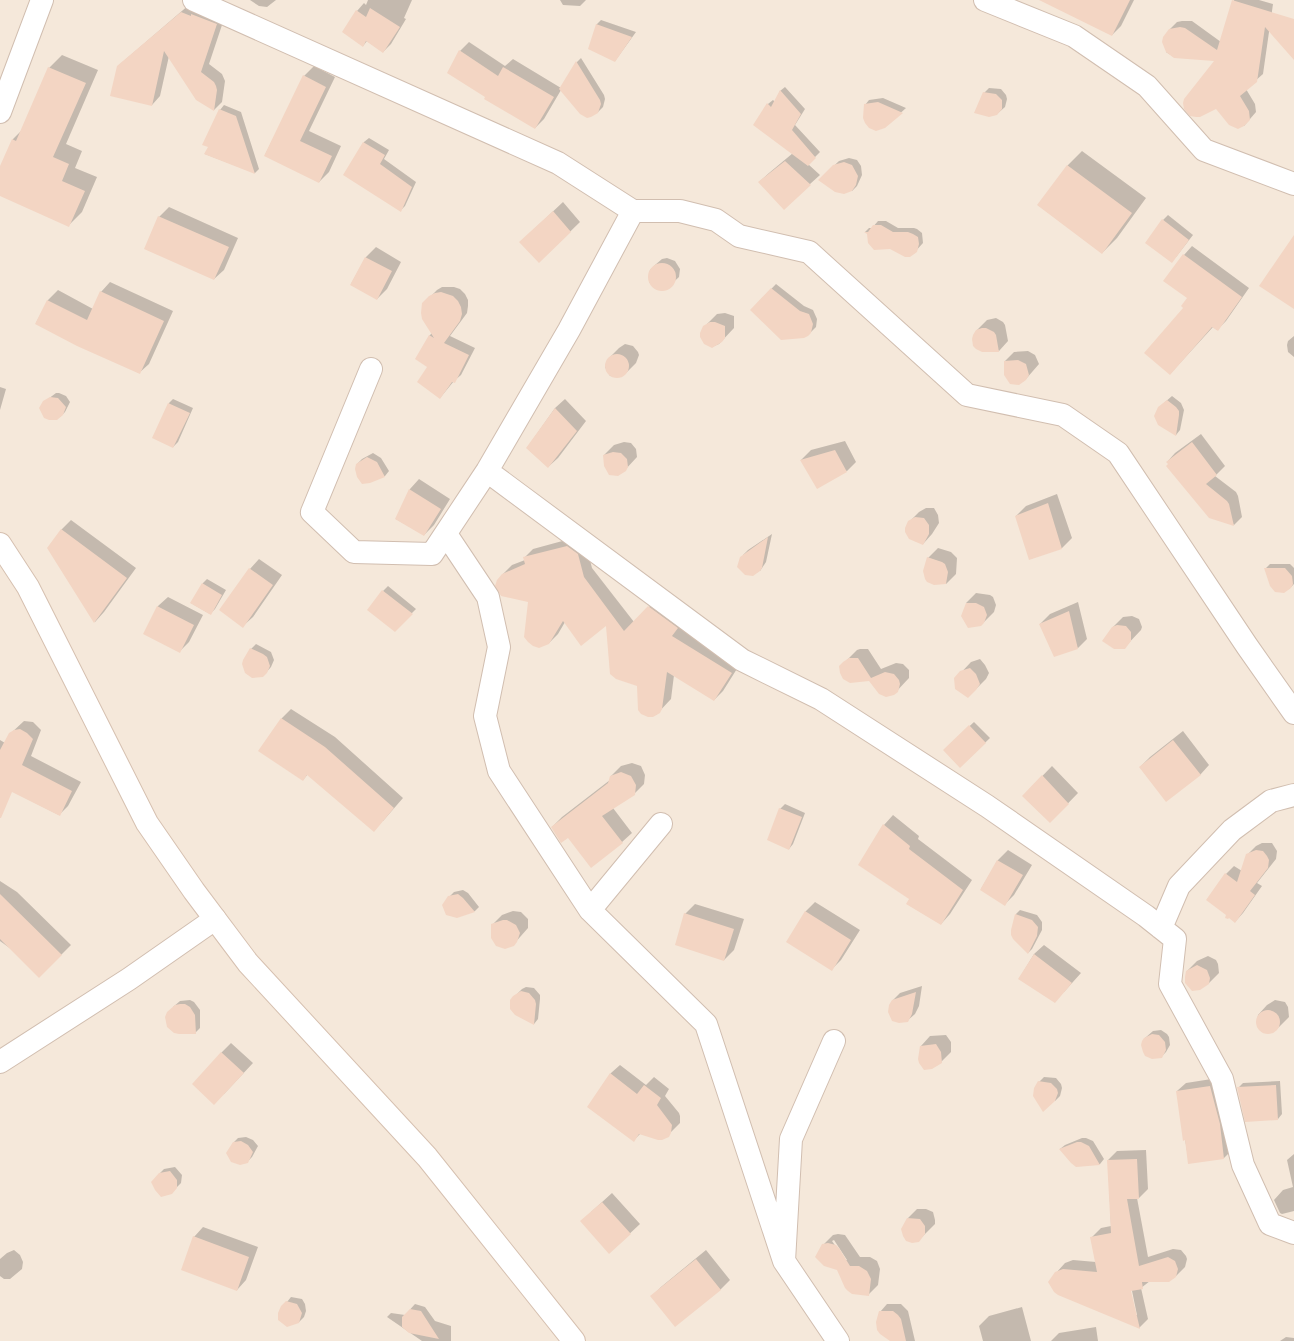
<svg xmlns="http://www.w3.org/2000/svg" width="1294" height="1341" font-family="'Nunito Sans',sans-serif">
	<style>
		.residential { fill: #f5e8da }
		.shadow { fill: #0003; fill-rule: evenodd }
		.building { fill: #f3d5c3 }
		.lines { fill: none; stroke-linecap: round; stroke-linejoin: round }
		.minor-casing { stroke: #d1beb0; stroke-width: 24 }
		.secondary-casing { stroke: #d6c0b0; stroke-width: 24 }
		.minor { stroke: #fff; stroke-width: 22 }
		.secondary { stroke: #fff; stroke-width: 22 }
	</style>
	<rect width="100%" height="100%" fill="#fdf6ec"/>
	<path class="residential" d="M0 0H1294V1341H0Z"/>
	<path class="shadow" d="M250 0H276L267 7 259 6Z
		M368 0H412L404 18 406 19 391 44 383 52 367 41 363 46 357 11 364 3 366 5Z
		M560 0H586L580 6 563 5Z
		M1058 0H1134L1121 26 1112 35Z
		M1234 0H1259L1273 4 1263 74 1246 89 1255 104 1256 112 1244 126 1216 60 1174 57 1166 52 1170 29 1177 22 1182 21H1192L1221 42Z
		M190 4 225 16 209 64 222 74 225 81 222 102 214 110 169 56 160 96 152 105 118 66Z
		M601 20 636 32 615 61 596 25Z
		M469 42 505 66 513 59 561 88 577 62 581 58 604 95 605 99 603 107 598 112 561 90 544 119 535 128 486 97 460 51Z
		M62 55 98 70 66 144 82 151 75 168 97 177 82 212 69 225 0 195V168L13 139 22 130 49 68Z
		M314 66 335 77 309 131 341 146 329 172 319 182 265 155 304 76Z
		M785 87 805 109 795 125 820 152 808 164 820 175 810 184 759 182 769 173 793 153 755 125 768 104 773 100 775 102 780 91Z
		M989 88 1001 89 1006 95 1007 99 1005 107 997 114 984 93Z
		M883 98 906 108 884 128 865 105 869 100Z
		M224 105 241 112 259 169 255 173 205 154 210 147 220 110Z
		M369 138 389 150 384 159 416 182 405 206 401 210 345 174 364 142Z
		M1082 151 1146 198 1117 238 1102 253 1038 205 1068 165Z
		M849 158 857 160 861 166 862 175 857 186 852 191 819 180 839 161Z
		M563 202 580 222 539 262 530 233Z
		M169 207 238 238 224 270 214 279 159 217Z
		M1168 215 1193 235 1176 257 1163 220Z
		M878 221H886L898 228H914L917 229 922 233 923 243 913 254 865 232 869 228H872Z
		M1192 246 1249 288 1226 321 1217 330 1213 327 1170 374 1188 298 1184 255Z
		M376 247 401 262 387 289 377 299 351 284 366 257Z
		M667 258 675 261 680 269 679 277 667 288 664 290 655 288 649 282V274L650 270 655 265 662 259Z
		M110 282 173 311 149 364 139 373 36 323 48 300 58 290 93 309 101 292Z
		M776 284 804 306 813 310 817 319 816 327 808 335 751 310Z
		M442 287H454L460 289 465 294 468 300V306L467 313 450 336 475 348 461 375 454 381 440 398 429 366V336L432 333 423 304 437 290Z
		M725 313 734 316V328L719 344 712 347 707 324 717 314Z
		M996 318 1003 322 1005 325 1008 341 999 351 977 330 987 320Z
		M1294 336V357L1288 352 1287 345 1288 341Z
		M625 344 633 346 638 352 639 355 636 363 626 373 620 377 610 376 605 367 609 358 619 348Z
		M1028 351 1035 355 1039 364 1026 379 1005 361 1014 352Z
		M0 387 6 389 0 410Z
		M56 393H59L66 396 70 402 65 412 60 417 44 402Z
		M1172 396 1181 403 1184 410 1180 430 1176 435 1164 403Z
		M173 399 193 408 178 442 173 447 169 403Z
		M565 399 586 421 558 458 548 467 527 448 555 408Z
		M1201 434 1225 466 1215 476 1236 492 1238 496 1242 517 1234 525 1167 462 1175 453Z
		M845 441 856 462 847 471 801 460 811 450Z
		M624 442 631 443 636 449 637 457 625 470 604 455 614 445Z
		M373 453 381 458 389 471 385 476 370 482 357 464 362 459Z
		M419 479 450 499 434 525 424 535 396 519 410 489Z
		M1057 494 1072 538 1062 548 1030 559 1016 516 1026 506Z
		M926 508H934L938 515 939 523 932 534 923 544 909 522 919 512Z
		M71 520 136 568 104 612 95 622 61 530Z
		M772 534 766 562 760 571 743 555 748 550Z
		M577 537 586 545 592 568 634 622 658 598 740 664 723 691 714 700 674 675 671 699 656 715 638 686 607 624 565 622 558 634 549 643 529 601 502 575 512 565 525 560 524 558 533 549Z
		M938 548 951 552 957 558 956 574 946 584 928 558Z
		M259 559 282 575 253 617 243 626 250 569Z
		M1270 564H1290L1294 568V584L1289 589 1265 569Z
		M207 579 226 590 215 609 210 614 191 603 203 583Z
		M388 586 416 609 395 630 383 591Z
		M976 593 990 595 993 597 996 605 994 612 984 622 966 603Z
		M168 597 203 615 189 642 180 651 145 633 158 606Z
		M1078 602 1087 639 1078 648 1040 624 1050 614Z
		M1132 616 1139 619 1142 627 1141 630 1124 648 1113 627 1123 617Z
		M256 644 271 652 274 660 271 667 263 676 251 649Z
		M860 649H868L881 669 896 663 903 664 909 670V678L894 694 869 680 840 667 857 650Z
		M980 659 985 665 989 673 986 679 968 697 955 679 971 662Z
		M291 709 335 737 403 798 383 821 308 774 303 780 260 751 282 718Z
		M24 721 33 722 41 730 31 756 81 782 68 806 59 815 0 785V740L5 743 10 734Z
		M974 722 990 738 960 767 944 750Z
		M1183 731 1209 765 1200 775 1140 767 1150 757Z
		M632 763 641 766 645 775 644 784 634 794 613 808 632 833 622 842 568 836 552 827 562 817 610 780 611 776 621 766Z
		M1052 766 1078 793 1050 822 1023 796Z
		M785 804 805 813 793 844 789 849 780 809Z
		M893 815 919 836 918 839 972 880 950 914 941 924 910 899 884 825Z
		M1262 843H1272L1277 851 1276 859 1257 883 1262 886 1243 913 1235 922 1226 874 1234 866 1242 871 1247 855 1256 846Z
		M1008 850 1032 865 1014 895 1005 904 981 889 998 860Z
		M0 881 17 892 71 945 39 977 11 949 0 941Z
		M463 890 468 893 479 907 475 911 457 917 449 897 454 892Z
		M815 902 860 930 841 960 831 970 805 912Z
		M695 904 744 919 734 950 724 960 685 914Z
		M1020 910 1037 915 1042 922V930L1032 949 1028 953 1016 914Z
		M513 911 521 912 528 919V928L513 945 492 925 502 915Z
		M1044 945 1081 973 1064 992 1019 979 1034 954Z
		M1208 956 1216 960 1218 964 1219 973 1209 983 1187 971 1197 961Z
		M922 986 919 1006 915 1014 907 1021 893 1000 900 993Z
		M526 987 534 988 540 995V999L538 1019 534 1024 517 994 522 989Z
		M190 1000 194 1002 200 1010V1028L195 1033 173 1007 180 1001Z
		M1275 1000 1285 1002 1288 1007 1289 1017 1279 1027 1270 1033 1262 1032 1257 1026 1258 1015 1267 1005Z
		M1161 1030 1167 1034 1169 1037 1170 1045 1166 1052 1161 1057 1145 1038 1153 1031Z
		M946 1035 951 1042V1052L941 1062 921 1046 930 1036Z
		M231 1043 253 1063 224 1094 221 1053Z
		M620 1065 646 1085 654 1077 669 1089 665 1096 679 1113 680 1116V1123L665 1138 641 1133 634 1140 588 1107 611 1073Z
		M1044 1077 1056 1078 1061 1084 1062 1088 1060 1096 1055 1101 1039 1082Z
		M1218 1078 1232 1150 1224 1158 1189 1163 1177 1091 1186 1083Z
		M1280 1081 1282 1114 1278 1119 1238 1088 1243 1083Z
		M246 1137 253 1140 258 1146 252 1157 247 1162 233 1143 238 1138Z
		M1082 1138H1086L1093 1141 1104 1159 1100 1164 1076 1166 1060 1149 1065 1145Z
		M1146 1150 1148 1189 1139 1198H1137L1148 1257 1173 1249 1181 1250 1186 1256 1187 1259 1185 1267 1175 1277 1150 1281 1141 1288 1148 1319 1139 1328 1056 1273 1065 1263 1073 1260 1096 1262 1092 1237 1101 1228 1111 1226 1108 1160 1117 1151ZM1131 1286 1137 1315H1135L1129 1287Z
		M1294 1154V1211L1282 1214 1280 1213 1274 1200 1283 1190 1293 1187 1287 1160Z
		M175 1167 182 1175 181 1183 171 1193 159 1174 164 1169Z
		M612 1193 640 1224 610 1252 591 1212Z
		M917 1209H926L933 1212 935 1220V1224L918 1241 907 1219Z
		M203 1227 258 1247 246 1280 237 1290 194 1237Z
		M838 1234 845 1235 860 1257H870L877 1261 880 1269 878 1285 868 1295 837 1269 823 1245 833 1235ZM834 1240 847 1260H845L832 1241Z
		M14 1250 20 1255 23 1262 22 1269 10 1279H4L0 1276V1259L7 1253Z
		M706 1250 730 1280 720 1290 652 1296 661 1287Z
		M291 1297 302 1299 305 1304 306 1311 304 1317 299 1322 287 1302Z
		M415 1304 425 1307 435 1321 451 1326V1341H422L387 1317 391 1313 405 1315Z
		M887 1304H901L908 1311 915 1341H892L880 1312Z
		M1022 1307 1031 1341H983L979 1326 989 1316Z
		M1096 1327 1098 1341H1051L1059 1333Z
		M1286 1337 1294 1338V1341H1280Z"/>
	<path class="building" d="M1039 0H1130L1112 36Z
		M1232 0 1294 19V60L1265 27 1257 82 1240 96 1249 111 1250 120 1244 126 1238 129 1229 125 1216 109 1200 117H1196L1190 116 1184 109 1183 103 1184 99 1214 61 1174 58 1166 52 1162 42 1163 37 1169 29 1180 27 1185 28 1217 50Z
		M370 8 400 27 383 53 366 41 363 47 342 32 356 10 366 17Z
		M181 12 191 16V14L217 24 201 72 214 82 216 86 217 90 214 111 196 100 164 51 152 106 110 96 117 66Z
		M596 24 632 37 615 62 588 49Z
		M459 50 498 76 503 67 554 97 535 129 484 99 485 97 447 73Z
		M576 61 600 100 601 104 598 113 591 117 587 118 580 114 559 89Z
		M48 67 86 83 53 157 69 164 62 181 85 191 69 227 0 196V166L12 139 16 141Z
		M303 75 326 87 300 141 332 156 319 183 264 156Z
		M780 90 801 114 792 130 816 158 808 166 753 125 767 103 771 107Z
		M983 92 996 94 1002 100V109L997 115 989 117 974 113Z
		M878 102 903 113 885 128 876 131 869 128 865 123 863 118 864 104Z
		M219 109 236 116 255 174 204 154 208 147 202 145Z
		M363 142 385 155 380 164 412 187 401 212 343 175Z
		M785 161 811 185 784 210 758 182Z
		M844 162 852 165 858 176 856 185 852 191 844 194 835 192 818 180 833 165Z
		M1067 165 1132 213 1102 254 1037 205Z
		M553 211 571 232 539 263 519 242Z
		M158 216 229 247 214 280 144 249Z
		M1162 219 1189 240 1172 263 1145 243Z
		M873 225H881L893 232H908L913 234 918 237 919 244 917 252 910 257H905L890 249 874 250 868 243 867 234 864 232H868Z
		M1294 235V309L1259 286Z
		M1183 254 1242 297 1218 331 1212 327 1170 375 1144 353 1183 308 1181 306 1187 298 1163 281Z
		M365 257 392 271 377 300 350 285Z
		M648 277a14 14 0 1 1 28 0a14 14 0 1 1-28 0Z
		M771 288 800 311 809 314 813 324 811 333 808 336 804 338 781 340 750 310Z
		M100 291 164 321 140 374 77 346 35 324 47 300 87 320Z
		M441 292 453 296 458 301 461 307 462 314 460 321 444 343 469 355 455 383 452 382 440 399 417 382 427 367 415 359 429 335 434 338 422 319 421 313 422 303 429 296 435 293Z
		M710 322H715L725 326V338L722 342 712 348 704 344 700 337V333L703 326Z
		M982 328H986L994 332 996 335 999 352H982L976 349 973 346 972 339 973 335 976 330Z
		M605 366a12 12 0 1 1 24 0a12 12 0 1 1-24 0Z
		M1018 360 1026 364 1029 375 1026 380 1019 385 1010 384 1004 375V361Z
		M50 397 58 398 66 407 63 415 57 420H49L44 418 39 408 43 401Z
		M1167 400 1176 407 1179 411V415L1176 436 1158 425 1154 416 1158 407Z
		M168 403 190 413 173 448 152 438Z
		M555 408 577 431 548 468 526 448Z
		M1192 442 1217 475 1206 484 1227 501 1229 504 1234 526 1209 518 1166 466 1168 464 1166 462Z
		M835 450 847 472 817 489 800 460Z
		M613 452 621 453 627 459 628 467 626 471 618 476 609 475 604 466 603 455Z
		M367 457 377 462 385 477 370 483 362 484 357 477 355 469 356 464Z
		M409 489 441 509 424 536 395 519Z
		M1048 503 1062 549 1029 560 1015 516Z
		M915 517 924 518 929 525V534L923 545 909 539 905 532V528L908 521Z
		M61 529 127 578 94 623 47 548Z
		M768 537 762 568 760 571 753 576 745 575 737 567 740 557Z
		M567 546 578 554 584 577 624 631 648 606 678 628 672 636 732 673 714 701 667 672 662 709 660 713 653 717H648L641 714 638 710 637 686 616 679 610 674 606 626 581 646 563 621 549 644 539 648 533 646 528 642 524 637 528 602 501 596 495 586 497 580 502 574 525 564 523 557Z
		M927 557 942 562 945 564 948 572 946 584 934 585 927 582 925 579 923 571Z
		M249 568 273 585 243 628 219 610Z
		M1264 568H1285L1292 576 1293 584 1291 588 1284 593 1275 592 1270 586Z
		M202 583 222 595 211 615 190 603Z
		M382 590 413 614 395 632 367 610Z
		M966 603H976L984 607 987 615 984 623 981 626 968 628 961 616Z
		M157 606 194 625 180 653 143 634Z
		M1069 611 1078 649 1054 657 1039 624Z
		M1117 625 1126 626 1131 632V641L1125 649H1114L1102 641 1112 627Z
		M250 648 263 654 267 657 270 666 267 673 263 677 252 678 245 673 242 664 243 660Z
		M849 658H858L871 678 885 672 894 674 899 680 900 684 898 692 894 695 886 697 879 694 869 681 850 683 843 679 840 673 839 666 843 662Z
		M970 668 976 674 980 684 976 690 968 698 955 689 954 678 960 671Z
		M281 718 325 747 394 808 374 832 307 775 303 781 258 751Z
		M969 725 986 743 960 768 943 750Z
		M20 729 27 733 33 739 22 765 72 791 60 816 12 792 1 818H0V750L9 733 14 730Z
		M1173 740 1201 775 1166 802 1139 767Z
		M621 772 631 776 636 785 635 795 602 816 623 843 591 868 568 838 561 843 551 827 608 783 610 776Z
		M1042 775 1069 804 1050 823 1022 796Z
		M779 808 802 817 789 850 767 840Z
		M883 824 910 846 909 849 963 890 941 925 906 904 909 899 858 865Z
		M1256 850 1263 851 1267 856 1269 860 1268 868 1250 891 1255 895 1235 923 1229 918 1228 919 1225 918 1226 915 1206 900 1225 873 1237 882 1246 854Z
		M997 860 1023 875 1005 906 980 890Z
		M0 894 62 955 39 978 0 939Z
		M458 894 463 898 475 912 457 918 446 915 442 905 448 896Z
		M805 911 851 940 832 971 786 942Z
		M684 913 734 929 724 961 675 945Z
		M1015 914 1032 920 1038 927 1037 936 1028 954 1013 939 1011 935V930Z
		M503 920H507L516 925 520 933 517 942 514 946 505 949 496 946 491 938V924Z
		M1034 954 1072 983 1055 1003 1018 979Z
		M1197 965 1207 970 1210 978 1209 984 1200 990 1192 991 1185 983V977L1186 971Z
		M521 991 529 993 535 1000 536 1004 534 1025 515 1015 510 1009V1000L513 996Z
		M916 992 912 1014 908 1022 899 1023 892 1021 888 1012 889 1005 892 1000Z
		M180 1004H185L190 1007 195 1015 196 1034H179L174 1033 167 1027 165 1017 167 1012 175 1005Z
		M1256 1022a12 12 0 1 1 24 0a12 12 0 1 1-24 0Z
		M1152 1034 1159 1035 1165 1042 1166 1050 1162 1058 1152 1059 1145 1056 1143 1052 1141 1045 1142 1041 1144 1038Z
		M936 1044 941 1052 942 1063 932 1069 924 1070 919 1063 918 1059 920 1046Z
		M221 1052 244 1073 214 1105 192 1084Z
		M610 1073 637 1094 644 1085 661 1098 657 1105 672 1125 671 1133 669 1137 662 1140H658L639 1134 634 1142 587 1107Z
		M1038 1081 1051 1083 1057 1089 1058 1093 1055 1101 1043 1112 1033 1096 1034 1088Z
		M1276 1085 1278 1120 1245 1122 1237 1087Z
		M1210 1086 1220 1124 1224 1159 1188 1164 1185 1140 1183 1141 1176 1091Z
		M241 1141 248 1145 253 1152 248 1163 240 1165 231 1162 226 1153 233 1142Z
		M1077 1142H1081L1089 1146 1100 1165 1076 1167 1071 1163 1059 1149Z
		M1137 1159 1139 1199H1127L1139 1266 1168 1257 1175 1261 1178 1269 1176 1277 1169 1282H1142L1143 1289 1131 1291 1140 1329 1058 1295 1054 1292 1048 1282 1055 1272 1063 1269 1097 1272 1090 1237 1111 1233 1107 1160Z
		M170 1171 177 1180V1188L172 1194 161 1197 155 1190 151 1182 159 1173Z
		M602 1202 631 1234 609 1254 580 1221Z
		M907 1218 920 1219 925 1226V1234L919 1242 912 1243 906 1241 903 1236 901 1229Z
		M193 1236 249 1257 237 1291 181 1270Z
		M828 1243 836 1245 839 1248 850 1266H859L867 1271 871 1279 869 1296 852 1294 848 1291 845 1288 837 1270 824 1266 815 1257 822 1244Z
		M696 1259 721 1290 675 1327 650 1296Z
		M286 1301 297 1304 302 1313 299 1323 287 1327 278 1320V1313L281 1306Z
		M410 1309 421 1311 439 1339 409 1333 402 1327V1317Z
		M879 1311H893L898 1315 901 1319 906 1341H890L880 1334 877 1330 876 1322Z"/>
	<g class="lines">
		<g class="minor-casing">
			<path id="minor" d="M194 0 558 163 633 211H680L716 220 739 236 809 252 967 395 1063 415 1118 453 1247 646 1294 713
				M985 0 1074 36 1147 86 1204 150 1294 184
				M0 112 42 0
				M371 369 312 512 354 552 432 554 487 471 569 330 633 211
				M487 471 742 660 821 699 987 806 1146 916 1175 939 1170 984 1222 1079 1243 1165 1270 1224 1294 1233
				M446 534 488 597 499 647 485 716 499 771 590 910 661 824
				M590 910 706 1024 784 1261
				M1161 928 1179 886 1232 830 1271 801 1294 795
				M834 1041 791 1139 784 1261 838 1341
				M0 1062 129 979 215 919"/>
		</g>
		<g class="secondary-casing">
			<path id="secondary" d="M0 544 28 587 147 823 194 891 248 963 427 1157 574 1341"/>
		</g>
		<use href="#minor" class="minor"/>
		<use href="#secondary" class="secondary"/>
	</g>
</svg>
